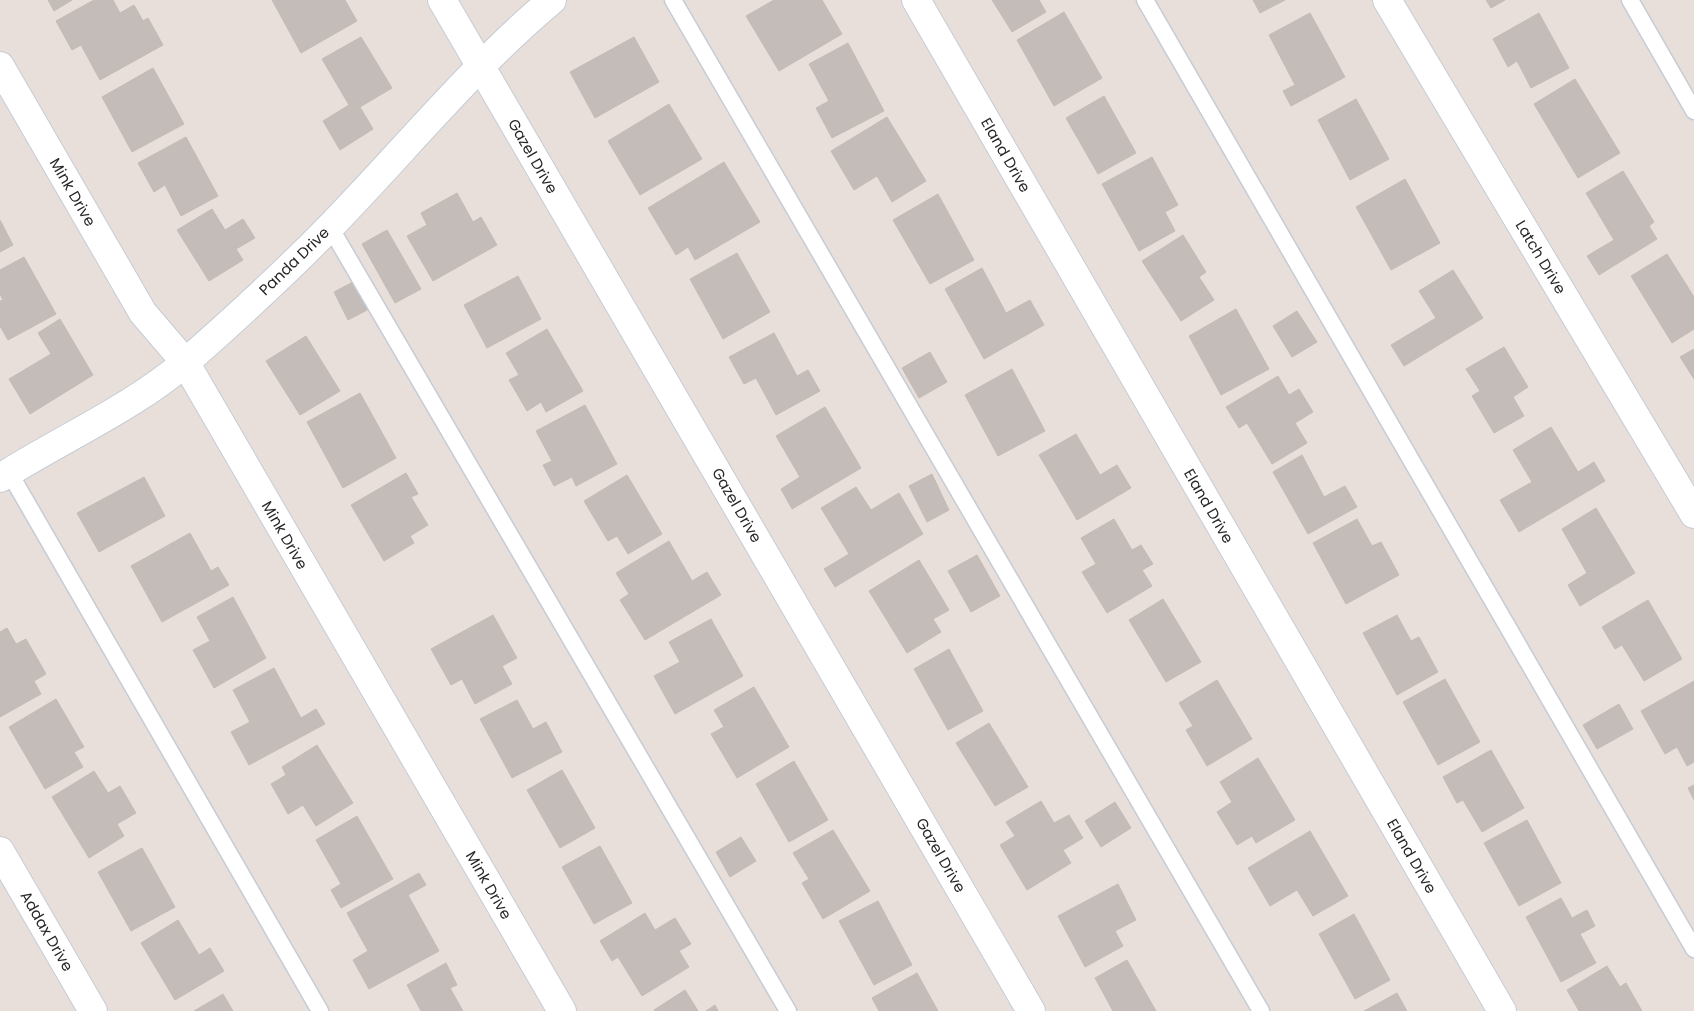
<svg xmlns="http://www.w3.org/2000/svg" width="1694" height="1011" font-family="Poppins,sans-serif">
	<style>
		.building { fill: #c4bcb9; stroke: #c4bbb4 }
		.lines { fill: none; stroke-linecap: round; stroke-linejoin: round }
		.service-casing { stroke: #c5ccd5; stroke-width: 19 }
		.minor-casing { stroke: #c5ccd5; stroke-width: 30 }
		.tertiary-casing { stroke: #c5ccd5; stroke-width: 30 }
		.service { stroke: #fff; stroke-width: 16 }
		.minor { stroke: #fff; stroke-width: 28 }
		.tertiary { stroke: #fff; stroke-width: 28 }
		.labels { text-anchor: middle; dominant-baseline: central; stroke-width: 4; stroke-linejoin: round; paint-order: stroke }
		.street-label { font-size: 15px; fill: #272727; stroke: #fff }
	</style>
	<rect width="100%" height="100%" fill="#e9dfda"/>
	<path class="building" d="M48 0H72L54 11Z
		M94 0H113L120 13 134 5 143 21 148 18 163 45 100 80 81 45 72 50 56 21Z
		M272 0H345L357 21 301 53Z
		M774 0H822L842 34 779 71 746 16Z
		M992 0H1039L1046 12 1012 32Z
		M1253 0H1285L1260 13Z
		M1486 0H1505L1491 8Z
		M1064 12 1102 78 1054 106 1017 40Z
		M1310 13 1345 77 1291 106 1283 91 1295 85 1269 35Z
		M1539 13 1569 68 1531 88 1517 61 1508 67 1493 39Z
		M361 37 392 88 360 107 373 129 340 150 323 121 349 105 322 59Z
		M634 37 659 82 595 118 570 72Z
		M848 43 884 111 832 138 816 108 829 101 809 64Z
		M153 68 184 124 132 152 102 97Z
		M1575 79 1620 153 1578 178 1534 104Z
		M1104 96 1136 153 1098 174 1066 118Z
		M1356 99 1389 159 1350 180 1318 120Z
		M669 104 702 159 640 195 608 141Z
		M887 117 926 181 892 202 877 176 854 190 831 151Z
		M186 137 218 196 181 216 165 185 154 192 138 163Z
		M1152 157 1178 205 1165 212 1175 231 1139 251 1102 184Z
		M724 162 760 222 695 260 688 247 676 255 648 208Z
		M1623 171 1654 222 1649 226 1657 239 1599 275 1587 256 1614 240 1586 193Z
		M1405 179 1440 243 1391 270 1356 207Z
		M457 193 473 222 481 217 497 245 433 281 407 236 427 225 421 213Z
		M938 194 974 260 930 284 893 220Z
		M212 209 225 230 243 219 255 238 236 249 243 260 209 281 177 230Z
		M0 220 13 245 0 252Z
		M387 230 421 289 395 303 362 244Z
		M1183 235 1206 272 1199 277 1214 300 1181 321 1142 261Z
		M737 253 770 312 723 339 690 279Z
		M1667 254 1694 297V329L1672 343 1631 276Z
		M24 257 56 314 8 340 0 326V301L3 300 0 294V270Z
		M982 268 1006 313 1030 300 1044 325 984 359 945 289Z
		M1453 270 1483 318 1404 366 1391 345 1436 318 1419 291Z
		M518 276 541 319 487 348 464 305Z
		M355 281 369 309 348 320 334 292Z
		M1236 309 1269 369 1221 395 1189 336Z
		M1297 311 1317 342 1292 357 1273 326Z
		M60 319 93 375 30 414 9 379 51 354 38 333Z
		M547 329 583 391 546 412 541 402 527 411 509 380 519 375 506 353Z
		M774 333 797 376 808 370 820 391 776 415 756 378 744 384 729 357Z
		M306 336 340 391 300 415 266 361Z
		M1504 347 1528 387 1513 397 1524 416 1494 433 1472 396 1480 391 1466 369Z
		M1694 349V379L1680 357Z
		M930 352 947 382 919 398 902 368Z
		M1012 369 1045 431 998 456 965 395Z
		M1278 376 1289 395 1299 389 1313 412 1295 423 1307 443 1272 464 1247 423 1239 428 1226 407Z
		M360 393 396 458 343 488 307 422Z
		M585 405 617 464 576 486 572 477 554 486 543 465 552 461 536 431Z
		M825 407 861 468 792 509 781 489 800 477 776 436Z
		M1551 427 1578 472 1594 462 1605 481 1519 532 1500 500 1532 482 1513 450Z
		M1076 434 1100 475 1117 465 1131 488 1077 520 1039 455Z
		M1302 455 1324 497 1345 486 1357 507 1308 534 1273 472Z
		M406 473 418 494 411 497 428 525 410 536 414 543 384 561 351 505Z
		M932 474 949 510 927 522 909 486Z
		M627 475 662 534 628 554 617 536 608 541 584 501Z
		M144 477 165 516 99 552 77 513Z
		M856 487 871 510 899 493 923 534 835 587 824 569 849 554 821 508Z
		M1596 508 1635 573 1580 606 1568 585 1587 573 1562 529Z
		M1114 519 1132 550 1141 545 1153 564 1142 570 1152 586 1107 613 1082 572 1096 564 1081 538Z
		M1357 519 1372 546 1381 542 1399 575 1346 604 1313 543Z
		M190 533 211 571 218 567 229 585 162 622 131 566Z
		M669 541 692 581 707 572 721 595 645 640 620 600 629 594 616 573Z
		M977 555 1000 596 971 612 948 571Z
		M919 560 949 610 933 619 941 632 907 653 869 591Z
		M233 597 266 658 214 688 193 650 210 641 197 617Z
		M1163 599 1201 662 1166 682 1129 620Z
		M1648 600 1682 659 1644 681 1622 645 1615 649 1602 627Z
		M493 615 517 658 502 666 512 684 475 704 462 679 451 685 431 649Z
		M1397 615 1411 641 1419 637 1438 672 1397 695 1363 633Z
		M711 619 743 676 675 714 654 676 680 662 669 642Z
		M7 628 16 644 26 639 46 674 34 681 41 694 0 717V632Z
		M949 649 983 711 948 730 914 669Z
		M274 668 301 718 316 709 325 724 249 765 231 732 250 722 233 690Z
		M1445 679 1480 742 1438 765 1403 702Z
		M1217 680 1252 739 1207 766 1186 730 1193 726 1179 703Z
		M1694 681V762L1687 766 1677 747 1665 754 1641 711Z
		M754 687 789 747 737 778 711 734 724 727 714 710Z
		M56 699 84 747 74 752 83 767 45 789 9 727Z
		M517 700 533 729 546 722 562 752 512 778 480 719Z
		M1619 704 1633 729 1597 749 1583 725Z
		M989 723 1028 787 995 806 956 743Z
		M317 745 353 803 316 826 303 805 288 814 271 784 286 775 282 767Z
		M1491 750 1524 808 1482 832 1463 800 1457 803 1443 777Z
		M1258 758 1295 820 1256 843 1252 836 1237 845 1217 812 1232 802 1220 782Z
		M794 761 828 820 789 842 756 784Z
		M562 770 595 828 560 848 527 790Z
		M94 771 108 793 120 786 136 813 117 824 124 836 89 858 52 797Z
		M1694 785V800L1688 788Z
		M1041 801 1054 823 1069 815 1083 838 1063 850 1071 863 1027 890 1000 845 1015 836 1006 822Z
		M1115 802 1131 828 1101 847 1085 821Z
		M357 816 393 879 341 908 331 890 341 884 316 840Z
		M1527 820 1561 883 1519 906 1484 843Z
		M833 830 870 891 823 919 802 883 809 879 793 853Z
		M1310 831 1348 896 1313 916 1297 890 1270 906 1248 868Z
		M741 837 756 861 730 877 716 852Z
		M600 846 632 903 594 924 562 867Z
		M142 848 175 907 131 931 98 872Z
		M419 873 426 885 408 895 439 951 369 989 353 960 368 951 347 913Z
		M1118 884 1136 920 1115 931 1123 946 1085 967 1058 916Z
		M1561 898 1572 918 1587 910 1595 926 1580 934 1596 963 1561 982 1526 917Z
		M878 901 912 965 874 985 839 921Z
		M645 913 655 930 675 918 691 944 679 951 689 967 642 996 618 957 612 961 600 941Z
		M1354 914 1390 980 1355 999 1319 934Z
		M178 920 199 955 210 948 224 971 175 1000 141 943Z
		M1127 960 1156 1011H1113L1095 978Z
		M446 963 457 985 450 988 463 1011H421L407 985Z
		M1607 966 1620 987 1626 983 1642 1011H1579L1567 990Z
		M917 973 938 1011H879L872 998Z
		M685 990 698 1011H655L654 1010Z
		M1397 993 1407 1011H1364Z
		M223 994 233 1011H194Z
		M715 1005 718 1011H706Z"/>
	<g class="lines">
		<g class="service-casing">
			<path id="service" d="M673 0 1261 1011
				M1145 0 1694 949
				M1630 0 1694 111
				M330 227 788 1011
				M9 472 320 1011"/>
		</g>
		<g class="minor-casing">
			<path id="minor" d="M442 0 1031 1011
				M1387 0 1694 514
				M0 66 143 313 185 362 562 1011
				M0 478C61 439 131 409 186 362 235 319 284 274 330 227 404 151 471 68 552 0
				M0 851 93 1011"/>
		</g>
		<g class="tertiary-casing">
			<path id="tertiary" d="M916 0 1502 1011"/>
		</g>
		<use href="#service" class="service"/>
		<use href="#minor" class="minor"/>
		<use href="#tertiary" class="tertiary"/>
	</g>
	<g class="labels">
		<g class="street-label">
			<text transform="translate(1006 155) rotate(60)">Eland Drive</text>
			<text transform="translate(533 156) rotate(60)">Gazel Drive</text>
			<text transform="translate(73 192) rotate(60)">Mink Drive</text>
			<text transform="translate(1541 257) rotate(59)">Latch Drive</text>
			<text transform="translate(294 261) rotate(-44)">Panda Drive</text>
			<text transform="translate(737 505) rotate(60)">Gazel Drive</text>
			<text transform="translate(1209 506) rotate(60)">Eland Drive</text>
			<text transform="translate(285 535) rotate(60)">Mink Drive</text>
			<text transform="translate(941 855) rotate(60)">Gazel Drive</text>
			<text transform="translate(1412 856) rotate(60)">Eland Drive</text>
			<text transform="translate(489 885) rotate(60)">Mink Drive</text>
			<text transform="translate(47 931) rotate(60)">Addax Drive</text>
		</g>
	</g>
</svg>
